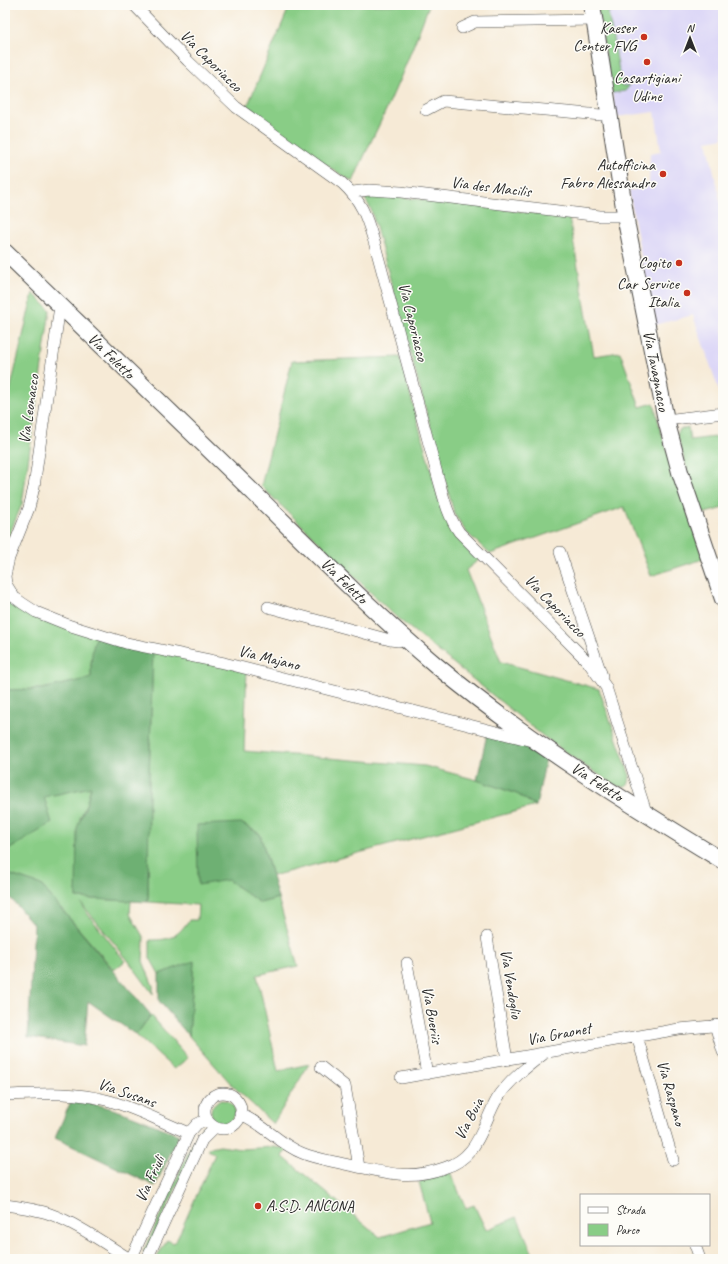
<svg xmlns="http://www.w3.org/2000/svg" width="728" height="1264" font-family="Caveat,sans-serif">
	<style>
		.built { fill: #dbd6f7 }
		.green { fill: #89cd86; stroke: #5a7c58 }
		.forest { fill: #6eb073; stroke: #4c6e4f }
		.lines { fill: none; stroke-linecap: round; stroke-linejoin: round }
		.street-casing { stroke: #494845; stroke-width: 12 }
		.secondary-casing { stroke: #494845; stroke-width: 18 }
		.street { stroke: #fff; stroke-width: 11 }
		.secondary { stroke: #fff; stroke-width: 16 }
		.poi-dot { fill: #c8321e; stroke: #fdfcf7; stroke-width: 1.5 }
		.labels { text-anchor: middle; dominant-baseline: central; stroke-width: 3; stroke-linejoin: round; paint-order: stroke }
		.poi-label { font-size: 16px; fill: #2b2b2b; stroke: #fdfcf7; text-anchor: end }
		.street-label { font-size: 16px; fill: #2b2b2b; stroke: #fdfcf7 }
	</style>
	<rect width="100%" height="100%" fill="#fdfcf7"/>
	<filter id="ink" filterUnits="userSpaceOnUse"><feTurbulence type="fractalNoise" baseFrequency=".025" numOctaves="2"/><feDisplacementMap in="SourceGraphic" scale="8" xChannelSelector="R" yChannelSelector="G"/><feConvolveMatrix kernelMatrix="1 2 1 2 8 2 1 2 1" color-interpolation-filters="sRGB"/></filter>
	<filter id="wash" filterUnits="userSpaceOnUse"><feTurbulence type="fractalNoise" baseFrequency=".012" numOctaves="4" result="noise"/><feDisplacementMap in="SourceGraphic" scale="16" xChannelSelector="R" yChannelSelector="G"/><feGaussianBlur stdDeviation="0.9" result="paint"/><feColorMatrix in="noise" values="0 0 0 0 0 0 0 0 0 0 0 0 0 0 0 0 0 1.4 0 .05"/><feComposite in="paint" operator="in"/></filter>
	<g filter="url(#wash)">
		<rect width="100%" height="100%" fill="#f6ead6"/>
		<path class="built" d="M597 5H723V138L707 141 721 204 723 203V402L693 315 654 325 629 191 649 186 650 153 661 151 655 112 616 117Z"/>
		<path class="green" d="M290 5H429C417 37 405 68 391 99 379 127 364 154 353 182L244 114Z
			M597 5H615L616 10 608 12 622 86 630 85 625 91 612 93Z
			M380 195 418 199 569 217 594 356 620 352 640 407 654 403 661 432 703 559 651 576 624 507 490 554 466 532 454 513 371 209 365 199Z
			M33 293 50 310 22 504 5 545V412Z
			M400 357 441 507 481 558 466 570 501 662 599 689 630 776 629 783C625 787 623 787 617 786L585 766 543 736 395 616 261 486 292 361Z
			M688 427 690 440 723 436V508L702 514 691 483 677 434 680 429Z
			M5 598 10 604 22 609 97 634 91 663V678L42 689 5 690Z
			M153 649 247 669 244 751 425 766 477 780 517 794 536 806 272 876 260 834 241 823 228 880 260 903 278 898 298 966 257 975 278 1071 309 1064 273 1124 232 1085 189 1036 194 962 159 974 150 958V940C171 940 177 937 189 920H197L198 905 148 902 149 781Z
			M91 786 86 805 80 818 76 898 131 901 130 914 144 938 143 961 153 986V994L127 959 81 903 87 913 125 961 114 970 41 885 5 873V852L51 823 44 797Z
			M151 1015 188 1058 174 1069 136 1035Z
			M211 1112a12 12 0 1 1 24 0a12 12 0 1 1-24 0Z
			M203 1126H206V1128L197 1142 146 1254 143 1253 190 1149Z
			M220 1146 242 1149 273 1147 288 1149 282 1156 380 1237 430 1222 419 1182 450 1172 466 1208 474 1205 486 1230 517 1217 535 1259H156L167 1240 174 1243 177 1239 215 1154 208 1150 210 1148Z"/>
		<path class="forest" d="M97 634 153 649 149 781 148 902 76 898 77 828 86 805 91 787 44 797 52 823 5 852V690L42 689 91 678C91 663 91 649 97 634Z
			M487 734 537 747 547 754 536 806 517 794 477 780Z
			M241 823 260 834 278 898 260 903 228 880 198 885 197 825Z
			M5 873 41 885 151 1015 136 1035 88 1001 84 1046 28 1037 34 925 5 892Z
			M194 961 189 1036 159 1001V974Z
			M71 1101C109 1103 144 1121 179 1135L155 1186 55 1138Z"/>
	</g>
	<g filter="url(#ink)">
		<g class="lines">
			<g class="street-casing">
				<path id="street" d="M134 5 188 61 236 107 342 183C363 202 367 219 375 245L439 481C444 499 448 516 459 532L588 662 606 687 647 815
					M462 28 475 22 594 20
					M426 110 443 101 601 115 610 113
					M353 192 369 190 401 192 600 216H617L626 215
					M60 306 34 487 29 508 9 558 5 576 6 584 14 597 22 603 36 612 71 626 126 643 224 663 528 740
					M666 420 723 413
					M560 552 602 676
					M268 607 390 640 398 641 407 638
					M487 937 507 1060
					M407 963 427 1074
					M715 1025 723 1052
					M637 1036 673 1160
					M321 1067 345 1086 359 1167
					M401 1078 679 1029 723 1025
					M205 1111a18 18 0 1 1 36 0a18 18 0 1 1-36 0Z
					M5 1095C38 1094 73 1091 106 1100 134 1107 161 1122 189 1133
					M240 1114C263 1123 279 1144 302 1153 316 1159 333 1161 349 1165 384 1172 408 1181 444 1168 454 1165 464 1159 471 1150 483 1135 487 1116 497 1099 509 1080 528 1066 545 1053
					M5 1205C20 1207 36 1209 50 1214 78 1224 105 1244 130 1259
					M695 1245 700 1259
					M131 1259 189 1133 197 1124 207 1119
					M147 1259 202 1140 215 1127"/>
			</g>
			<g class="secondary-casing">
				<path id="secondary" d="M592 5 627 226 666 420 680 472 723 599
					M5 252C88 333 171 413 254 493 314 552 373 612 437 666 526 740 624 801 723 861"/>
			</g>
			<use href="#street" class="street"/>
			<use href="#secondary" class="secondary"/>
		</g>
	</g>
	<g class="poi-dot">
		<circle cx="644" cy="37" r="4"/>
		<circle cx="647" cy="62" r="4"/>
		<circle cx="663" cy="174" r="4"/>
		<circle cx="679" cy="263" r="4"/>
		<circle cx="687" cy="293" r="4"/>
		<circle cx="258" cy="1206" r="4"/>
	</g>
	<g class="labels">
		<g class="poi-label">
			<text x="636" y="28">Kaeser<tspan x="636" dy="18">Center FVG</tspan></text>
			<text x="647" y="78" text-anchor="middle">Casartigiani<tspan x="647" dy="18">Udine</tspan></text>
			<text x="655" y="165">Autofficina<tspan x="655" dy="18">Fabro Alessandro</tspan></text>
			<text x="671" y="263">Cogito</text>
			<text x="679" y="284">Car Service<tspan x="679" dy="18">Italia</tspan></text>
			<text x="266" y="1206" text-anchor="start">A.S.D. ANCONA</text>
		</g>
		<g class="street-label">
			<text transform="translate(211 61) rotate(45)">Via Caporiacco</text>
			<text transform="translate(491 187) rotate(7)">Via des Macilis</text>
			<text transform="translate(413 322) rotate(76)">Via Caporiacco</text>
			<text transform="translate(111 356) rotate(44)">Via Feletto</text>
			<text transform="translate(656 371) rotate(79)">Via Tavagnacco</text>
			<text transform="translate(29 409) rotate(-82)">Via Leonacco</text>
			<text transform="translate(344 581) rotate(44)">Via Feletto</text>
			<text transform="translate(555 606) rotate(46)">Via Caporiacco</text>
			<text transform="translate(269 658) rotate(14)">Via Majano</text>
			<text transform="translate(597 782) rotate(33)">Via Feletto</text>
			<text transform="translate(511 984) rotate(81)">Via Vendoglio</text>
			<text transform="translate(432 1015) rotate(80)">Via Bueriis</text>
			<text transform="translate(559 1034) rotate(-11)">Via Graonet</text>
			<text transform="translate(127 1093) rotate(19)">Via Susans</text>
			<text transform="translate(671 1093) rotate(74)">Via Raspano</text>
			<text transform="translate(469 1119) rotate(-62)">Via Buia</text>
			<text transform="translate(150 1179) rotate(-65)">Via Friuli</text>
		</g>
	</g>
	<rect width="728" height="1264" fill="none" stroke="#fdfcf7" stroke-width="20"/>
	<rect x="580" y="1194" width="130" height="52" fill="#fdfcf7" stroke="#a9a8a5"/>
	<rect x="588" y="1207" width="20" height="6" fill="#ffffff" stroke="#a9a8a5"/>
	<text x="616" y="1214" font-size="12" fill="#2b2b2b">Strada</text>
	<rect x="588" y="1224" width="20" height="12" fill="#89cd86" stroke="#a9a8a5"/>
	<text x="616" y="1234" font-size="12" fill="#2b2b2b">Parco</text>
	<g transform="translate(690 38)" stroke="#fdfcf7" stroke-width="3" paint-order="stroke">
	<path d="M0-3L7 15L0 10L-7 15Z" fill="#2b2b2b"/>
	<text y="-6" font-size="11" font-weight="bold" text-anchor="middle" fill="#2b2b2b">N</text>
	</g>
</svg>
